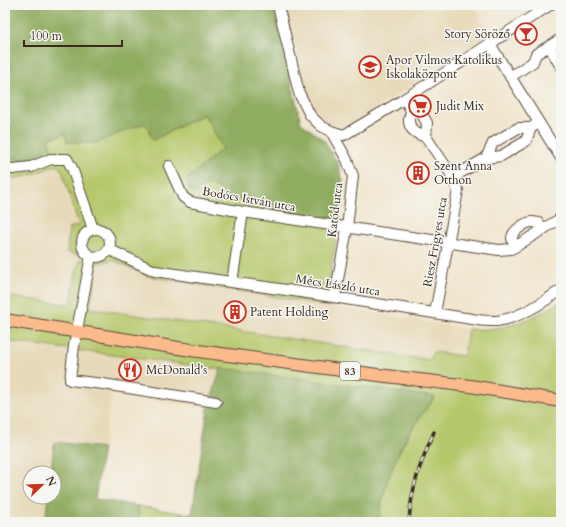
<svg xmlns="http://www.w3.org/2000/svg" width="566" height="527" font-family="Cardo,serif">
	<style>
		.built { fill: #e7daba }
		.green { fill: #b6c86c; stroke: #787945 }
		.forest { fill: #90ac60; stroke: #666b3f }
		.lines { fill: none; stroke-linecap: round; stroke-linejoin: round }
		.minor-casing { stroke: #564639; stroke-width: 12 }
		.major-casing { stroke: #564639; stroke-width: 14 }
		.minor { stroke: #fff; stroke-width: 10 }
		.major { stroke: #fbbb8d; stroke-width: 12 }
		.rail-casing { stroke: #3b2a1e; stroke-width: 3.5 }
		.rail { stroke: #f6f6f2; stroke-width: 2; stroke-dasharray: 6; stroke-linecap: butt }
		.labels { text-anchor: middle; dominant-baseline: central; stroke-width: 3; stroke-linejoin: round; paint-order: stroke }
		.shield { fill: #f6f6f2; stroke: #73675e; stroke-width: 1 }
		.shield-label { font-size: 11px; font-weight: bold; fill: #3b2a1e }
		.poi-label { font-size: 12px; fill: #3b2a1e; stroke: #f6f6f2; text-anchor: start }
		.street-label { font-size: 12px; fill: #3b2a1e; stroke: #f6f6f2 }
	</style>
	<rect width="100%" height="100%" fill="#f6f6f2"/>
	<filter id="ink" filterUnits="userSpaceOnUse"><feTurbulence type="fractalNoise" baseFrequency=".025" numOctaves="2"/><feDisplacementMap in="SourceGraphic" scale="8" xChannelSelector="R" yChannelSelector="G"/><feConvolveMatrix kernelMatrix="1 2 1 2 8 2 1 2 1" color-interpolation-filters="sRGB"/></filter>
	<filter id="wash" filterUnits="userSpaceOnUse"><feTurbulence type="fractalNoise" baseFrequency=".012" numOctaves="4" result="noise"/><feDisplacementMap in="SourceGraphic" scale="16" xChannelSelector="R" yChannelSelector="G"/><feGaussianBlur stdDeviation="0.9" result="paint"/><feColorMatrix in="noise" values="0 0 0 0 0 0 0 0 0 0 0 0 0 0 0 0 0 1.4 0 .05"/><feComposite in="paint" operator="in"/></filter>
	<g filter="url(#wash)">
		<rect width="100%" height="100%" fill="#f1e6cf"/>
		<path class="built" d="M285 5H474L491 36 344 128 326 122 307 99Z
			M57 165 62 171 79 225 82 256 79 263 74 285 71 305 5 296V177L9 178Z
			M113 260 148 276 468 329 464 356 433 352 431 360 90 308 98 263Z
			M5 341 221 368 208 408 112 393 103 448 54 442 51 473H30V497H48L45 522H5Z"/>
		<path class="green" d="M204 114 223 148 186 180 195 195 204 186 217 187 230 198 251 201 272 209 339 219 329 285 335 286 331 306 148 276 113 260 98 263 90 308 430 360 433 352 464 356 468 329C506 331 530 320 561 301V522H379C380 488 398 450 417 422 422 413 430 405 435 397L5 341V296L71 305C73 289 75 271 82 256L67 252 69 228 79 225 62 171 57 165C40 171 23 181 5 177V156L20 160 53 155 48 139 65 133 67 142 95 143 145 122 153 140 187 123Z
			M138 506 181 513 182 522H140Z"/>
		<path class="forest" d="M5 5H273L301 123 324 140 338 164 343 181 339 219 272 209 251 201 230 198 217 187 204 186 195 195 189 189 186 180 223 148 204 114 187 123 153 140 145 123 95 143 67 142 65 133 48 139 54 155 20 160 5 156V144L12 121 5 117Z
			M221 368 435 397C424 412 411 428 402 445 396 457 392 470 387 483 383 495 380 509 379 522H182L181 513 192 514 208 408Z
			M54 442 103 448 95 499 138 506 140 522H45L48 497H54V473H51Z"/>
	</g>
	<g filter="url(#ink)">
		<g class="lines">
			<g class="minor-casing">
				<path id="minor" d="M278 5 299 93 310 115 321 126 331 131 344 135 401 101 550 5
					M490 44 561 158
					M549 46 560 65 561 64
					M510 77 533 62 536 54 561 39
					M408 105C414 116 408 113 409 122 410 131 419 135 426 137
					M411 111 419 112 422 114 427 123 426 137 453 177 458 191 435 313
					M331 131 347 160 353 176 347 228 335 297
					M486 158 493 143 518 128H531L535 125
					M169 166 183 197 190 202 243 212 499 250 511 249 515 247 561 218
					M5 167 12 169 31 167 51 159H67L72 168 93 229
					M453 177 486 158 501 156 526 141 531 128
					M82 243a14 14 0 1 1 28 0a14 14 0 1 1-28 0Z
					M515 247C514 244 512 241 512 238 512 231 526 222 532 222 534 222 537 223 539 223L543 229
					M108 249 155 271 314 294 478 320C484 321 490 321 497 321 520 318 542 303 561 290
					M91 256 74 346 70 380 103 384 216 402
					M232 282 243 212"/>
			</g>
			<g class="major-casing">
				<path id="major" d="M5 320 191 350 378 375 470 386 561 401"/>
			</g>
			<use href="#minor" class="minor"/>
			<use href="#major" class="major"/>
			<g class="rail-casing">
				<path id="rail" d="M409 522C411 489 420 463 434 432"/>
			</g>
			<use href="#rail" class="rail"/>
		</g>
	</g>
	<defs>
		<g id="bar-ring" transform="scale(1.15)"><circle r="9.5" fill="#f6f6f2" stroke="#c8321e" stroke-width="1.5"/><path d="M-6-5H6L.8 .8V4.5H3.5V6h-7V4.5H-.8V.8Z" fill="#c8321e"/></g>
		<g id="school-ring" transform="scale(1.15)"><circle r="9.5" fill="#f6f6f2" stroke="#c8321e" stroke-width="1.5"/><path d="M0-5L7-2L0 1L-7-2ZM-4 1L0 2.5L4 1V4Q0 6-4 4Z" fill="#c8321e"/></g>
		<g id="supermarket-ring" transform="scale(1.15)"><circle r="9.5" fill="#f6f6f2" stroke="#c8321e" stroke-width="1.5"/><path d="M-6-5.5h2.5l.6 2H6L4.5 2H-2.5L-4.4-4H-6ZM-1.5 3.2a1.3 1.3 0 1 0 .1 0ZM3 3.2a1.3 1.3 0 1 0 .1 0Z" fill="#c8321e"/></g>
		<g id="building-ring" transform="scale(1.15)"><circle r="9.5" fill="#f6f6f2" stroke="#c8321e" stroke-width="1.5"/><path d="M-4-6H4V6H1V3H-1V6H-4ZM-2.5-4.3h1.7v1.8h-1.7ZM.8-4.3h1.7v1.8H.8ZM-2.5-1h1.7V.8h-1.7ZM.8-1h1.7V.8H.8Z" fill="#c8321e"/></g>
		<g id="restaurant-ring" transform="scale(1.15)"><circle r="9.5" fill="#f6f6f2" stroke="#c8321e" stroke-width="1.5"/><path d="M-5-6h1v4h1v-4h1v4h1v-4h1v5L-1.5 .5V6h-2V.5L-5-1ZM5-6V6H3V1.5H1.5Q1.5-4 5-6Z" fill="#c8321e"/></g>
	</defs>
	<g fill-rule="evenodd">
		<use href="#bar-ring" x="526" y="34"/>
		<use href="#school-ring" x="370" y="67"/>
		<use href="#supermarket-ring" x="420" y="106"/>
		<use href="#building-ring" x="418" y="173"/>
		<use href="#building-ring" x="235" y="312"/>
		<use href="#restaurant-ring" x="130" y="370"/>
	</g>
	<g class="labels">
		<rect class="shield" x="340" y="362" width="20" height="18" rx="3"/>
		<g class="shield-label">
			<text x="350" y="371">83</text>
		</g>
		<g class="poi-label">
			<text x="510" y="34" text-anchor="end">Story Söröző</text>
			<text x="386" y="60">Apor Vilmos Katolikus<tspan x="386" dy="14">Iskolaközpont</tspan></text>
			<text x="436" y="106">Judit Mix</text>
			<text x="434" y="166">Szent Anna<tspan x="434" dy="14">Otthon</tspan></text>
			<text x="250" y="312">Patent Holding</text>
			<text x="146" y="370">McDonald's</text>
		</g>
		<g class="street-label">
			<text transform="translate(249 199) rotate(10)">Bodócs István utca</text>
			<text transform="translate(335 210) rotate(-83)">Katód utca</text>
			<text transform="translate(435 242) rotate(-80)">Riesz Frigyes utca</text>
			<text transform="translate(338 285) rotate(9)">Mécs László utca</text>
		</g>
	</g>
	<rect width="566" height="527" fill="none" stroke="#f6f6f2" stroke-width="20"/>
	<g transform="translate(42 485) rotate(67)"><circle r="19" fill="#f6f6f2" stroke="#aba49d"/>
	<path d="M0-3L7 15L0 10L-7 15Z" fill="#c8321e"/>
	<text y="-6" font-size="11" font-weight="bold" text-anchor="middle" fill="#3b2a1e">N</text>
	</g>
	<path d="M24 40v6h98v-6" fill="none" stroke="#3b2a1e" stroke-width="2"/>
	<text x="30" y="40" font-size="12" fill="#3b2a1e" stroke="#f6f6f2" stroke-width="3" paint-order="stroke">100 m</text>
</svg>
